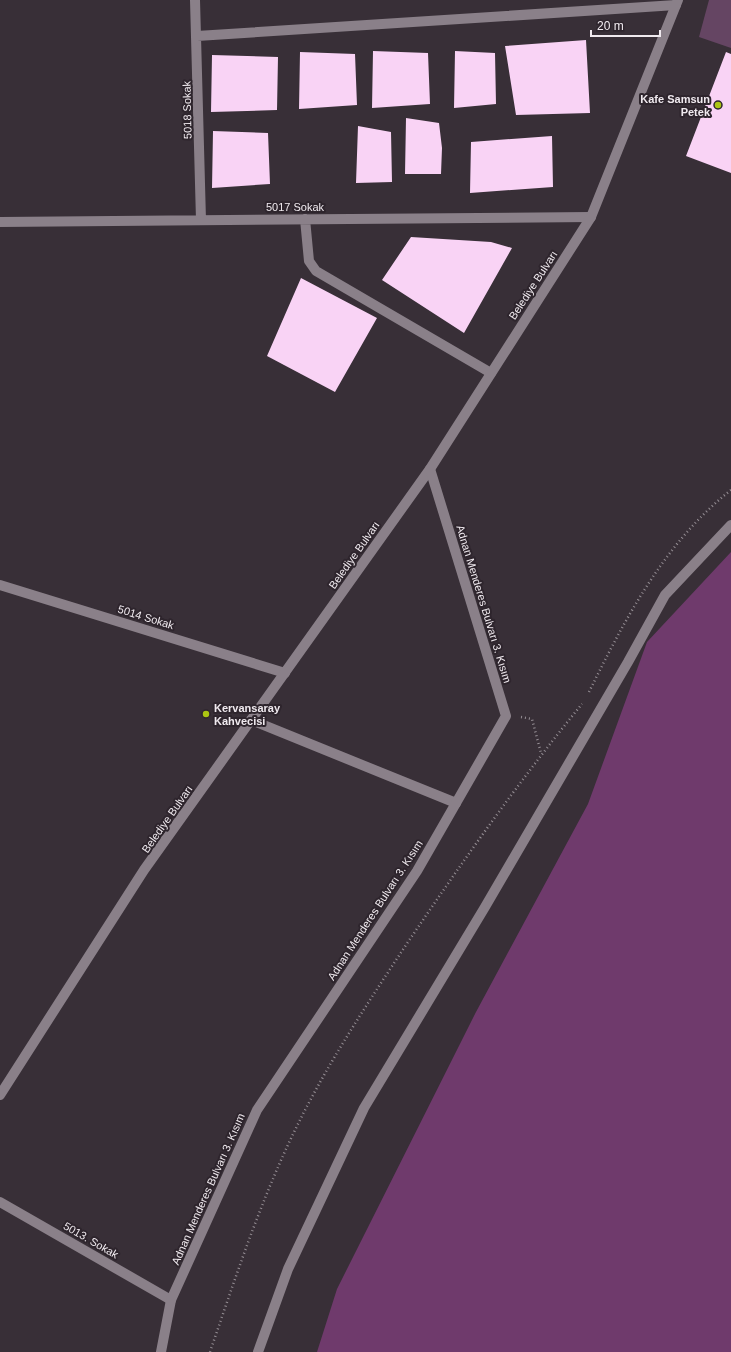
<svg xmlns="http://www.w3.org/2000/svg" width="731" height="1352" font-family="Arial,sans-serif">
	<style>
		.green { fill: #654563 }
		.water { fill: #6f3a6c }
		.building { fill: #f9d3f5 }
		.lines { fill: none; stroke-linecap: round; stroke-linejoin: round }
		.path { stroke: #958e94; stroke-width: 2.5; stroke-dasharray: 1 3; stroke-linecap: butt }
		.pedestrian { stroke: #8a8089; stroke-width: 10 }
		.minor { stroke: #8a8089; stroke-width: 10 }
		.tertiary { stroke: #8a8089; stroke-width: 10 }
		.secondary { stroke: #8a8089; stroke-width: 10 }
		.poi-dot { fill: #acc612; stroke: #2e252d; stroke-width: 1.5 }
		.labels { text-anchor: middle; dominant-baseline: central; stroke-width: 4; stroke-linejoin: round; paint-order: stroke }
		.poi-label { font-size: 11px; font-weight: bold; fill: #f0eaef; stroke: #2e252d; text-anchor: end }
		.street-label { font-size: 11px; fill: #f0eaef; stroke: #2e252d }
	</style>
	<rect width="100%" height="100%" fill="#382f37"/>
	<path class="green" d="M709 0H731V48L699 37Z"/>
	<path class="water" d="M731 552V1352H317L337 1289 476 1012 588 804 647 642Z"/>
	<path class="building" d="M586 40 590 113 516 115 505 46Z
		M373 51 428 53 430 104 372 108Z
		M455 51 495 53 496 104 454 108Z
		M300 52 355 54 357 105 299 109Z
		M726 52 731 54V173L686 156Z
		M212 55 278 57 277 110 211 112Z
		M406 118 439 123 442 148 441 174H405Z
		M358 126 391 132 392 182 356 183Z
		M213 131 268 133 270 184 212 188Z
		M552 136 553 187 470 193 471 142Z
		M411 237 491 242 512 248 464 333 382 280Z
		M301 278 377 318 335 392 267 356Z"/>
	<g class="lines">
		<path class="path" d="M589 692C625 619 665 542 731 490
			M521 717 532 719 541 753
			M210 1352C236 1276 261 1199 297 1126 328 1063 367 1004 406 945 462 862 519 781 582 704"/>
		<path class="pedestrian" d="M258 1352 288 1269 364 1108 485 907 628 662 665 595 731 525"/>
		<path class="minor" d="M195 0 201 220
			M197 36 676 5
			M305 219 309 261 316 271 491 373
			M0 222 591 217
			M0 585 285 673
			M251 720 456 803
			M0 1202 171 1300"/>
		<path class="tertiary" d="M0 1095 144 870 430 469 591 217 678 0"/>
		<path class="secondary" d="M161 1352 171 1300 257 1110 417 871 506 716 430 469"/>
	</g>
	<g class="poi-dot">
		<circle cx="718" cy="105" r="4"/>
		<circle cx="206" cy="714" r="4"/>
	</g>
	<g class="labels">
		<g class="poi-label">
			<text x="710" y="99">Kafe Samsun<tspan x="710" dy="13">Petek</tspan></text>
			<text x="214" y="708" text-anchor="start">Kervansaray<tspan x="214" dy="13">Kahvecisi</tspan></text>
		</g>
		<g class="street-label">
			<text transform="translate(187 110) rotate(-91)">5018 Sokak</text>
			<text x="295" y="207">5017 Sokak</text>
			<text transform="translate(533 285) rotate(-57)">Belediye Bulvarı</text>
			<text transform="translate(354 555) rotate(-55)">Belediye Bulvarı</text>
			<text transform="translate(484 604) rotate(73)">Adnan Menderes Bulvarı 3. Kısım</text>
			<text transform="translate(146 617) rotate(17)">5014 Sokak</text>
			<text transform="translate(167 819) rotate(-55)">Belediye Bulvarı</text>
			<text transform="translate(375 910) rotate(-57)">Adnan Menderes Bulvarı 3. Kısım</text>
			<text transform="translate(208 1189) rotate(-66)">Adnan Menderes Bulvarı 3. Kısım</text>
			<text transform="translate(91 1240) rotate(30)">5013. Sokak</text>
		</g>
	</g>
	<path d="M591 30v6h69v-6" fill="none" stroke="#f0eaef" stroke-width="2"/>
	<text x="597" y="30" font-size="12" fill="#f0eaef" stroke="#2e252d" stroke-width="3" paint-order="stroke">20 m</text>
</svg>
